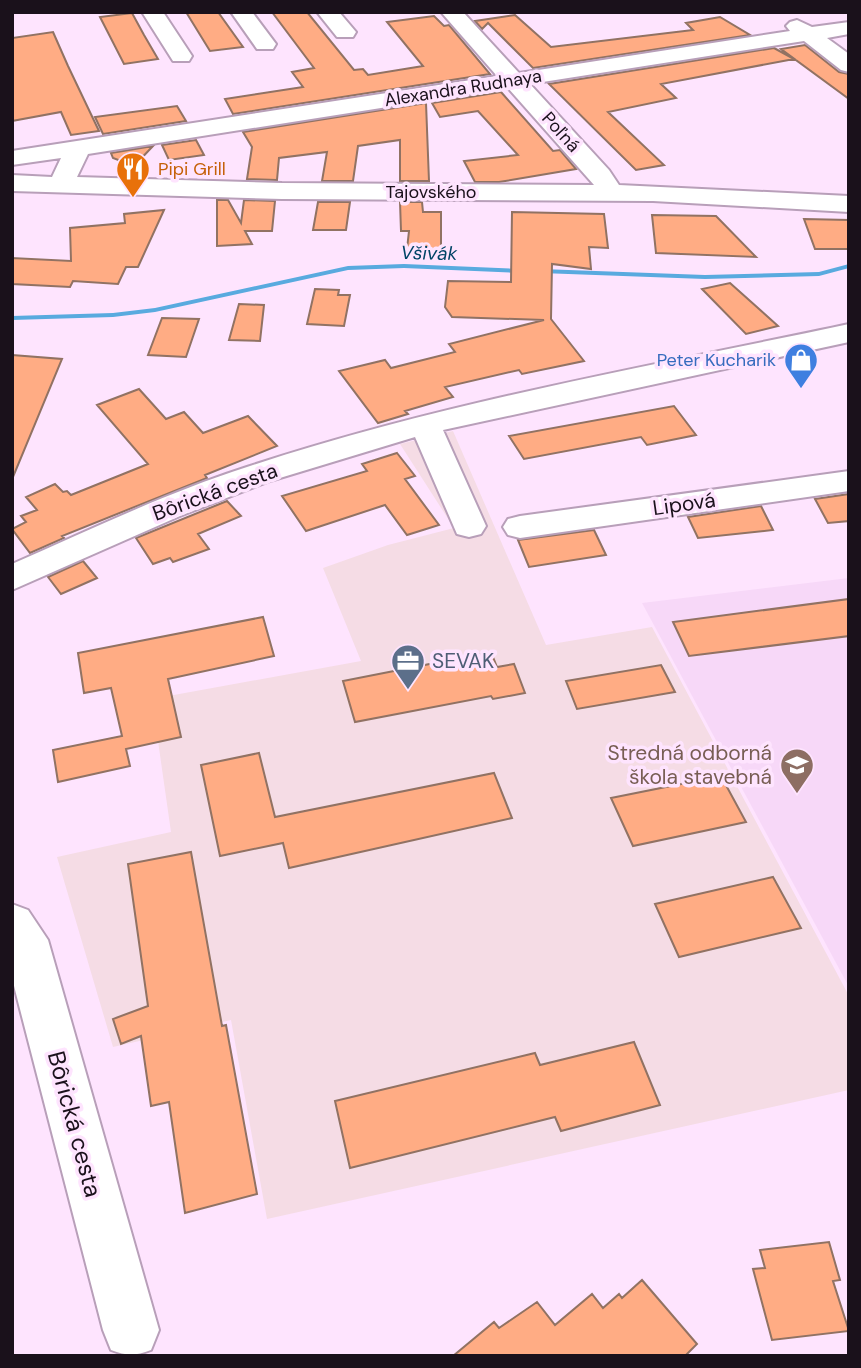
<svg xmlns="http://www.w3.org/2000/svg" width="861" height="1368" font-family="'DM Sans',sans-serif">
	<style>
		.built { fill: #f7d8f8 }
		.industrial { fill: #f5dce5 }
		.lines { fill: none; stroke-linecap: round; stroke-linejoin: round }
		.stream { fill: #59aadf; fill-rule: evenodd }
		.building { fill: #ffac84; stroke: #917263; stroke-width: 2 }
		.minor-casing { stroke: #b89fb9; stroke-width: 4 }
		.minor { fill: #fff; fill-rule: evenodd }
		.labels { text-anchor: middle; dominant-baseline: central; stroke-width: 7; stroke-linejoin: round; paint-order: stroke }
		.far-street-label { font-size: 18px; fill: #1a111b; stroke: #fee4fe }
		.far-food-label { font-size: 18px; fill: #c56008; stroke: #fee4fe; text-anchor: start }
		.far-shop-label { font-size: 18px; fill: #366cbe; stroke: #fee4fe; text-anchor: end }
		.far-water-label { font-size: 19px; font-style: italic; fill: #004366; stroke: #fee4fe }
		.street-label { font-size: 21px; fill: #1a111b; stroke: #fee4fe }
		.service-label { font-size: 21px; fill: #4e5e75; stroke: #fee4fe; text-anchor: start }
		.education-label { font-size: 21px; fill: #785e54; stroke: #fee4fe; text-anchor: end }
		.near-street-label { font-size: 24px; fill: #1a111b; stroke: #fee4fe }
	</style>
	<rect width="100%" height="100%" fill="#fee4fe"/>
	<path class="built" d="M849 578V987L642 603Z"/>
	<path class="industrial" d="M453 431 546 645 652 627 849 996V1090L267 1219 231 1020 113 1047 57 857 171 832 152 699 361 661 323 568 388 545 454 528 400 444Z"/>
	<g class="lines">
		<path class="stream" d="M404 264 520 269 523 271 520 273 404 268 348 270 155 312 113 317 12 320V316L113 313 155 308 348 266Z
			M849 264V268L819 276 705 279 541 273 538 271 541 269 705 275 819 272Z"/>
	</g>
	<path class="building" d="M186 12H218L243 47 210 51Z
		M272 12H307L354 70 363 69 368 75 423 66 387 22 434 16 444 26 449 25 490 74 233 114 225 99 303 87 292 72 314 68Z
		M132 13 144 35 158 59 124 64 100 17Z
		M515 15 551 47 693 30 686 23 720 17 750 35 533 68 488 23 482 29 475 21Z
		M53 32 68 66 99 131 71 135 61 112 12 121V38Z
		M805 45 839 72 849 74V99L781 49Z
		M774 48 794 59 661 84 676 98 608 112 664 165 636 170 549 84Z
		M501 92 553 151 560 150 576 169 499 182H475L464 161 518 155 478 111 440 117 432 103Z
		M426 103 429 181H400V140L358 146 353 181H322L327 152 279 158 277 180 247 179 252 147 243 132Z
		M177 106 186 121 103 134 95 117Z
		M196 140 204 155 169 160 162 145Z
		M153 146 134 166 113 158 111 153Z
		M217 200H228L241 223 244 200 275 201 272 231H245L252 244 217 246Z
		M318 202H350L346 230H313Z
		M400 202H422L423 212H441V249H407L409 231H401Z
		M164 210 138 267H126L118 284 73 281 70 287 12 284V258L71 261 70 228 125 223 124 214Z
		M512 212 604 214 608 248 589 247 591 269 552 264 551 319 584 361 522 374 519 370 445 387 453 397 405 411 408 414 378 423 339 371 385 360 391 368 455 352 449 344 544 320 452 317 445 307 448 281 511 282Z
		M652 215 716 216 756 257 656 253Z
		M804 219 849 220V249H815Z
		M730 283 778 326 746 334 702 289Z
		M315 289 339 290 338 295H350L344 326 307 324Z
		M239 304 264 305 260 341 229 340Z
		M162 318 199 319 186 357 148 355Z
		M12 355 62 359 13 477H12Z
		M139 389 166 419 184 412 203 433 248 416 277 446 205 475 207 478 62 536 64 538 30 553 12 529 26 522 21 516 37 510 26 497 55 484 63 492 67 491 71 495 148 464 97 405Z
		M674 406 696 435 647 445 641 437 524 459 509 436Z
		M397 453 415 476 405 479 439 525 407 535 385 505 306 531 282 496 367 471 362 464Z
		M849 494V521L828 523 815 499Z
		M227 501 241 516 198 534 209 549 173 562 170 558 153 564 136 538Z
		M761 506 773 530 698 538 688 517Z
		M594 530 606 555 529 567 518 540Z
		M83 561 97 578 61 594 48 577Z
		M849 599V636L689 656 673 622Z
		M263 617 274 656 168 679 181 737 126 749 130 766 58 782 53 750 122 736 111 688 84 693 78 653Z
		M491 652 497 667 514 664 525 693 493 699 491 696 355 722 343 681Z
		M661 665 675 692 577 709 566 681Z
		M259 753 275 817 494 773 512 818 289 868 283 843 220 856 201 765Z
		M721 776 746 822 633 846 611 798Z
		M191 852 222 1026 226 1025 257 1194 185 1213 169 1102 151 1106 141 1036 121 1044 113 1019 148 1006 128 864Z
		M773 877 801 928 679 957 655 904Z
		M634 1042 660 1105 561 1131 555 1117 350 1168 335 1101 535 1053 540 1065Z
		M829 1242 840 1280 833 1281 849 1331 772 1340 753 1269 765 1268 760 1250Z
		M642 1280 697 1344 685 1356H453L494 1322 499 1328 537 1302 555 1325 592 1294 603 1308 619 1294 622 1298Z"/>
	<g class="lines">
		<g class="minor-casing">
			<path id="minor" d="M142 12H163L192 56 189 61H173Z
				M231 12H252L276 44 273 49H257Z
				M317 12H339L356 32 353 37H337Z
				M441 12H463L519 73 790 31 786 26 790 22 797 20 812 27 849 22V34L827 38 849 54V72L841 70 804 41 530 84 609 170 619 185 849 196V212L653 201 282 199 12 191V175L52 177 61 158 12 165V151L497 76ZM508 88 594 185 282 183 77 177 88 154Z
				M849 324V342L443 430 486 526 481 534 469 537 457 534 415 437 270 481 180 516 12 590V564C90 530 166 493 247 467 443 402 647 367 849 324Z
				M849 471V491L520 538 508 535 503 527 508 519 520 516Z
				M12 904 28 910 48 940 159 1330 151 1350C135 1356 127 1356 111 1350L103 1330 12 978Z"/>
		</g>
		<use href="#minor" class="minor"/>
	</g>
	<defs>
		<g id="restaurant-pin" transform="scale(1.75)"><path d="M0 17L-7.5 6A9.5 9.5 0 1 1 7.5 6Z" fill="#e8710a" stroke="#fee4fe"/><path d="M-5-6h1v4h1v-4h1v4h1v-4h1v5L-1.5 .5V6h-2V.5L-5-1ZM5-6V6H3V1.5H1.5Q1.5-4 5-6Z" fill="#fff"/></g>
		<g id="shop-pin" transform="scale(1.75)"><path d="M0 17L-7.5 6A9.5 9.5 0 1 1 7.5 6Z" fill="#3f7fe0" stroke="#fee4fe"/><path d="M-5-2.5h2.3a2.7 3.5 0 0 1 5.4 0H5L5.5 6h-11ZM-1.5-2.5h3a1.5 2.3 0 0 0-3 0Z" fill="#fff"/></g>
		<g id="office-pin" transform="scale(1.75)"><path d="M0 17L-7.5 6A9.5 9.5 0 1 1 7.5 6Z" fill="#5c6f8a" stroke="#fee4fe"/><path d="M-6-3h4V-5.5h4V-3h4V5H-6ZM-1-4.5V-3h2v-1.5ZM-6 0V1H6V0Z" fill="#fff"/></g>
		<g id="school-pin" transform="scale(1.75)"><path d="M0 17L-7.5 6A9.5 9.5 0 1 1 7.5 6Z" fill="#8d6e63" stroke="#fee4fe"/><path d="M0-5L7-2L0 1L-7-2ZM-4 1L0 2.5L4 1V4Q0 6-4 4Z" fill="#fff"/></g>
	</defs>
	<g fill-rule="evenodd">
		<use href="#restaurant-pin" x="133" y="169"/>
		<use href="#shop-pin" x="801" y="360"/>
		<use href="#office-pin" x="408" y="661"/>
		<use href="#school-pin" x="797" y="765"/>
	</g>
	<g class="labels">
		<g class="far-street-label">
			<text transform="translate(463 88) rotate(-9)">Alexandra Rudnaya</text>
			<text transform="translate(561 132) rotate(48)">Poľná</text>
			<text x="431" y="192">Tajovského</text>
		</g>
		<g class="far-food-label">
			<text x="158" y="169">Pipi Grill</text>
		</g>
		<g class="far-shop-label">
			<text x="776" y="360">Peter Kucharik</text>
		</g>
		<g class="far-water-label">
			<text transform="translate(429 253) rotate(1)">Všivák</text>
		</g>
		<g class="street-label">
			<text transform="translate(215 492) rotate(-20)">Bôrická cesta</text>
			<text transform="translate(684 504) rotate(-8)">Lipová</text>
		</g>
		<g class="service-label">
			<text x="432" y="661">SEVAK</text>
		</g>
		<g class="education-label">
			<text x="772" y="753">Stredná odborná<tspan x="772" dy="24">škola stavebná</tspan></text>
		</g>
		<g class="near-street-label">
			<text transform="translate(75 1124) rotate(75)">Bôrická cesta</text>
		</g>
	</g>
	<rect width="861" height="1368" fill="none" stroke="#1a111b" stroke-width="28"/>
</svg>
